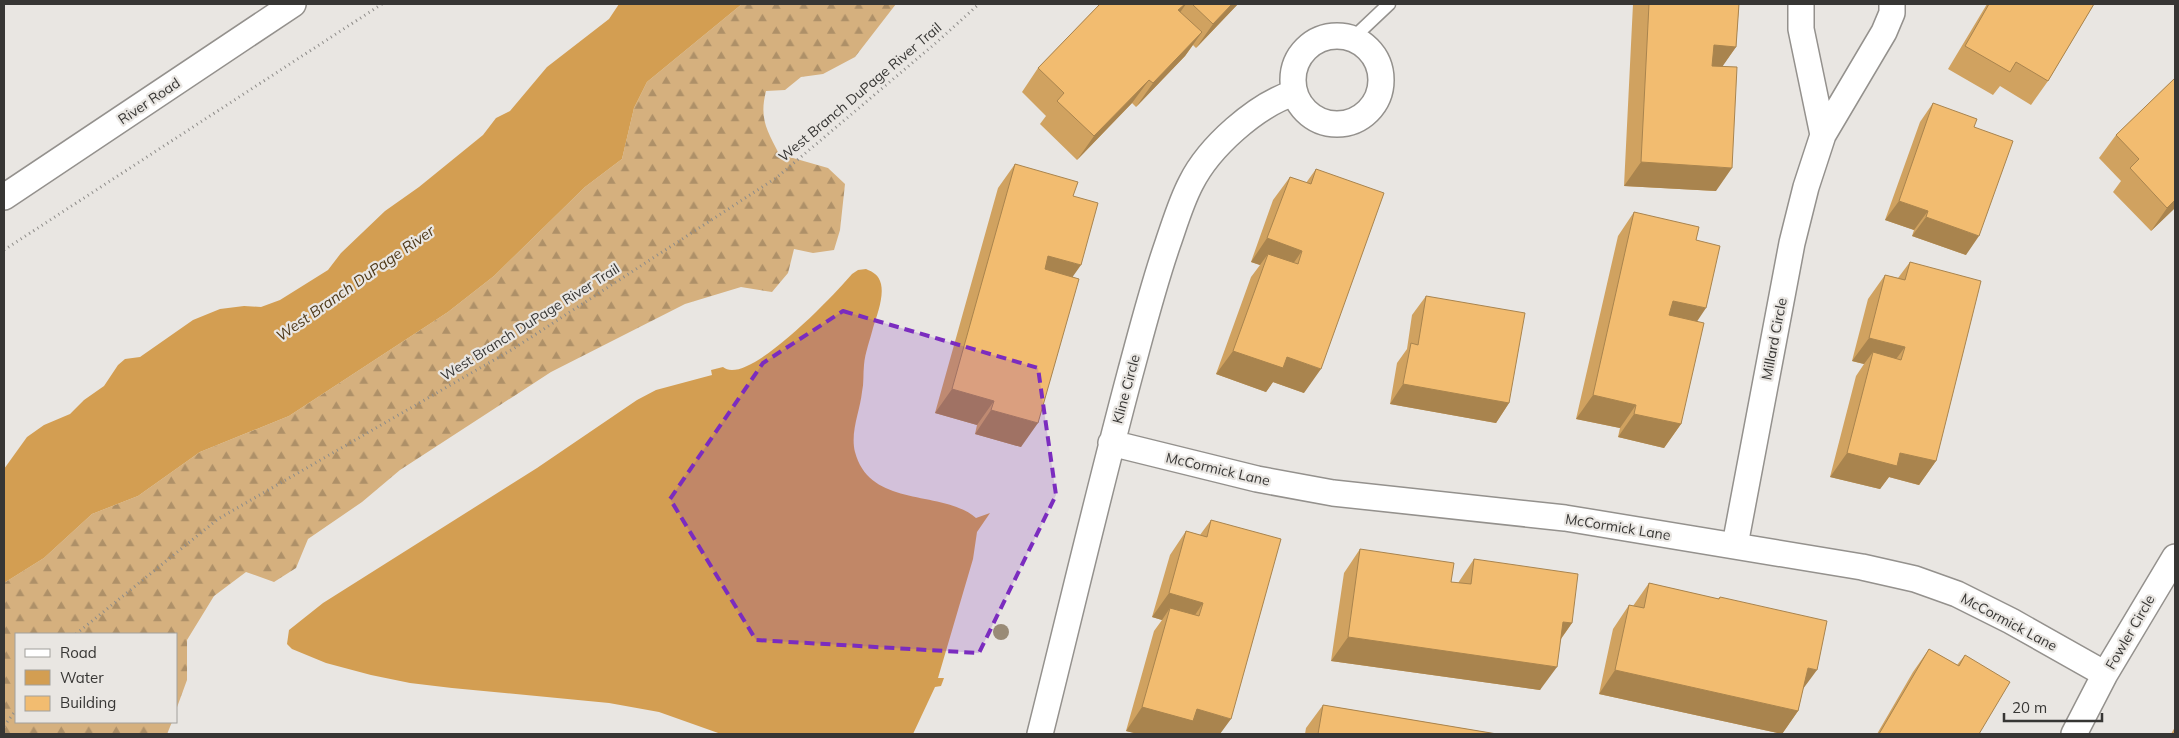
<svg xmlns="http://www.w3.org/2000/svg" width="2179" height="738" font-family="Mulish,sans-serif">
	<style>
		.forest { fill: url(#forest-firs) }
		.water { fill: #d39e52 }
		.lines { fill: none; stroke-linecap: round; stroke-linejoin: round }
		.lane-casing { stroke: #94918d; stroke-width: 15 }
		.street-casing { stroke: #94918d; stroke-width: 28 }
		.path { stroke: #8e8c89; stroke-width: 3; stroke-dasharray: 1 4; stroke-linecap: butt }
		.lane { stroke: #fff; stroke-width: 12 }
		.street { stroke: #fff; stroke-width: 25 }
		.tree { fill: #998b77 }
		.wall { fill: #d0a260 }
		.shaded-wall { fill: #a9844e }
		.building { fill: #f2bc70; stroke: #a9844e }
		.marked { fill: #7b2cbf; fill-opacity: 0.2; stroke: #7b2cbf; stroke-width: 4; stroke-dasharray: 10 6; stroke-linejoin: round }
		.labels { text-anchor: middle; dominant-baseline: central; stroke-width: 4.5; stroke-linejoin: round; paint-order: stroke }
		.street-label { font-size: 14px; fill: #373634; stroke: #e9e6e2 }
		.water-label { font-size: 15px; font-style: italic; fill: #4d3716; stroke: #e9e6e2 }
	</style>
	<defs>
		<pattern id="forest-firs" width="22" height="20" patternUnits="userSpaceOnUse" patternTransform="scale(1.25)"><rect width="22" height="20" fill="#d5b07e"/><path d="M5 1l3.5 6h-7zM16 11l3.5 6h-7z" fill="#ae9068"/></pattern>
	</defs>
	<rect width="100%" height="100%" fill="#e9e6e2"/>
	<path class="forest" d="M742 4H896L855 57 823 74 801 77 785 90 766 91C759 119 767 130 779 154L828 168 845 184 840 230 834 250 813 253 794 249 788 273 772 292 741 287 685 304 551 372 400 470 362 502 308 539 296 568 274 582 246 572 214 596 187 640V680L176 710V634H16V722H172L167 734H4V583L44 558 92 514 138 496 200 452 289 416 448 312 494 276 585 187 622 159 634 108 647 82Z"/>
	<path class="water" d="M619 4H742L647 82 634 108 622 159 585 187 494 276 448 312 289 416 200 452 138 496 92 514 44 558 4 583V469L27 437 44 425 70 414 84 400 104 386 118 365 125 359 140 357 193 320 220 309 244 306 261 307 280 300 328 270 341 253 385 211 419 187 483 135 496 118 510 111 547 67 609 19Z
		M866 269C873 272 879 275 881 284 884 297 877 315 873 328 870 340 865 353 864 365 863 374 864 383 862 392 860 411 850 432 855 452 870 509 943 489 976 518L990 513 977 532 973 559 938 678H944L941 686 935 687 913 734H721L659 712 609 703 452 688 410 683 371 675 326 663 292 649 287 644 289 630 323 603 537 468 637 400 656 390 712 375 711 370 723 367C747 388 836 293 852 274L858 270Z"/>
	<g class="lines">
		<g class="lane-casing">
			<path id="lane" d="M1353 38 1389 4"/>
		</g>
		<g class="street-casing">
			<path id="street" d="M1801 4V29L1823 135
				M1293 80a44 44 0 1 1 88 0a44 44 0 1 1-88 0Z
				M4 197 293 4
				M1111 443 1257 479 1333 493 1565 518 1862 567 1915 579 1957 594 2011 621 2105 674
				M1735 545 1792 243 1806 187 1823 135 1884 32 1892 13V4
				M1040 734C1070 614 1098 494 1130 374 1142 330 1153 286 1168 243 1175 223 1181 202 1191 183 1209 147 1256 105 1294 93
				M2074 734 2105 674 2175 557"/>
		</g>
		<path class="path" d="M4 250 382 4
			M76 634 218 519 513 349 776 178 937 42 979 4
			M4 726 16 710"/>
		<use href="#lane" class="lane"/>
		<use href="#street" class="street"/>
	</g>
	<circle class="tree" cx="1001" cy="632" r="8"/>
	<path class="wall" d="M1100 4H1238L1196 48 1193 45 1185 56 1136 107 1132 103 1077 160 1040 124 1046 116 1022 92 1038 68Z
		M1633 4H1739L1736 47 1722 66 1716 191 1624 186Z
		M1987 4H2094L2048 81 2031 105 2000 86 1993 95 1948 69Z
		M2175 78V208L2151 231 2113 192 2121 181 2099 158 2116 135Z
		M1933 103 1974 127 1966 255 1912 236 1914 230 1885 220 1920 122Z
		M1015 164 1073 196V277L1021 447 975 434 977 425 935 413 998 188Z
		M1316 169 1304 393 1273 382 1266 392 1216 374 1251 277 1260 265 1251 262 1273 200 1290 177 1306 183Z
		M1634 212 1696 240 1697 321 1681 424 1664 448 1618 437 1620 428 1576 419 1618 236Z
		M1910 262 1936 461 1919 485 1889 477 1880 489 1830 477 1856 376 1864 364 1852 361 1868 299 1885 275 1898 278Z
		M1426 296 1509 403 1496 423 1390 404 1397 363 1407 349 1412 315Z
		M1211 520 1220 734H1138L1126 731 1154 631 1162 620 1152 617 1170 555 1186 531 1200 535Z
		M1360 549 1451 582 1458 583 1474 559 1572 623 1561 639 1540 690 1331 661 1344 573Z
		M1649 583 1718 599 1720 597 1803 689 1798 711 1782 734 1599 694 1613 629 1629 605 1633 606Z
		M1929 649 1957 665 1965 655 1979 734H1877L1913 672Z
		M1323 705 1497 734H1305L1306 728Z
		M2175 727V734H2171Z"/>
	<path class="shaded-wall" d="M1185 4H1186L1172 24 1178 10Z
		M1232 4H1238L1196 48 1213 24Z
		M1202 32 1185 56 1136 107 1153 83Z
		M1714 45 1736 47 1720 70 1697 69Z
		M1149 80 1132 103 1077 160 1094 136Z
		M1641 162 1732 168 1716 191 1624 186Z
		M2175 200V208L2151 231 2167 208Z
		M1899 201 1928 211 1914 230 1885 220Z
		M1926 217 1979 236 1966 255 1912 236Z
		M1267 238 1302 251 1286 274 1268 254 1260 265 1251 262Z
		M1048 256 1081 265 1064 289 1031 280Z
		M1673 301 1706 308 1690 332 1656 324Z
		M1869 338 1905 347 1888 370 1873 352 1864 364 1852 361Z
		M1233 351 1287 357 1321 369 1304 393 1273 382 1266 392 1216 374Z
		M1403 384 1509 403 1496 423 1390 404Z
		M952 389 994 401 977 425 935 413Z
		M1593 395 1636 405 1620 428 1576 419Z
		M991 410 1038 423 1021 447 975 434Z
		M1634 414 1681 424 1664 448 1618 437Z
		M1847 453H1900L1936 461 1919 485 1889 477 1880 489 1830 477Z
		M1169 593 1203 603 1187 627 1170 608 1162 620 1152 617Z
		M1563 622 1572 623 1555 647Z
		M1348 637 1557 667 1540 690 1331 661Z
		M1808 668 1817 670 1800 693Z
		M1615 670 1798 711 1782 734 1599 694Z
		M1142 707 1197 709 1231 719 1220 734H1138L1126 731Z"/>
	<path class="building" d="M1100 4H1185L1178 10 1202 32 1153 83 1149 80 1094 136 1057 101 1064 93 1038 68Z
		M1192 4H1232L1213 24Z
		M1649 4H1739L1736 47 1714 45 1712 66 1737 67 1732 168 1641 162Z
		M1989 4H2094L2048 81 2016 62 2010 72 1965 46Z
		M2175 78V200L2167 208 2130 168 2139 159 2116 135Z
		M1933 103 1977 119 1974 127 2013 141 1979 236 1926 217 1928 211 1899 201Z
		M1015 164 1078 182 1073 196 1098 203 1081 265 1048 256 1045 269 1079 279 1038 423 991 410 994 401 952 389Z
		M1316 169 1384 193 1321 369 1287 357 1283 368 1233 351 1268 254 1298 264 1302 251 1267 238 1290 177 1311 184Z
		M1634 212 1699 227 1696 240 1720 246 1706 308 1673 301 1669 315 1704 323 1681 424 1634 414 1636 405 1593 395Z
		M1910 262 1981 281 1936 461 1900 453 1897 466 1847 453 1873 352 1901 360 1905 347 1869 338 1885 275 1905 280Z
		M1426 296 1525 313 1509 403 1403 384 1411 343 1418 345Z
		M1211 520 1281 539 1231 719 1197 709 1193 721 1142 707 1170 608 1199 616 1203 603 1169 593 1186 531 1207 537Z
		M1360 549 1454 563 1451 582 1471 584 1474 559 1578 574 1572 623 1563 622 1557 667 1348 637Z
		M1649 583 1719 599 1720 597 1827 621 1817 670 1808 668 1798 711 1615 670 1629 605 1644 608Z
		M1929 649 1959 666 1965 655 2010 682 1979 734H1879Z
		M1323 705 1497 734H1318Z"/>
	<path class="marked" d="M843 311 1038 368 1056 495 979 653 756 640 670 499 763 363Z"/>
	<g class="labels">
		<g class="street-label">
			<text transform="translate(860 92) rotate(-40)">West Branch DuPage River Trail</text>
			<text transform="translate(149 101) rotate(-34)">River Road</text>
			<text transform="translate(530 322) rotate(-32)">West Branch DuPage River Trail</text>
			<text transform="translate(1774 339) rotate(-79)">Millard Circle</text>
			<text transform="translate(1126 389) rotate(-75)">Kline Circle</text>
			<text transform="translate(1218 469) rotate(13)">McCormick Lane</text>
			<text transform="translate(1618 527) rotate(9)">McCormick Lane</text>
			<text transform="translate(2009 622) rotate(28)">McCormick Lane</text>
			<text transform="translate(2130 632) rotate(-60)">Fowler Circle</text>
		</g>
		<g class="water-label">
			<text transform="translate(355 283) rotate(-35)">West Branch DuPage River</text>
		</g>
	</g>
	<rect width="2179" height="738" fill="none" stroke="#373634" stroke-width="10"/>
	<rect x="15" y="633" width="162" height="90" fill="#e9e6e2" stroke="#a2a09c"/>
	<rect x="25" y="649" width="25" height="8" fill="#ffffff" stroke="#a2a09c"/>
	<text x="60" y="658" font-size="15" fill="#373634">Road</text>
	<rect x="25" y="670" width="25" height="15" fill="#d39e52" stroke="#a2a09c"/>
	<text x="60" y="683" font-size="15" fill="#373634">Water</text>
	<rect x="25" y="696" width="25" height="15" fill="#f2bc70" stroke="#a2a09c"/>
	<text x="60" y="708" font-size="15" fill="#373634">Building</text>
	<path d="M2004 713v8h98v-8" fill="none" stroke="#373634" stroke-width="2.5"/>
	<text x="2012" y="713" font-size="15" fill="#373634" stroke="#e9e6e2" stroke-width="4" paint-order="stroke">20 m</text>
</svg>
